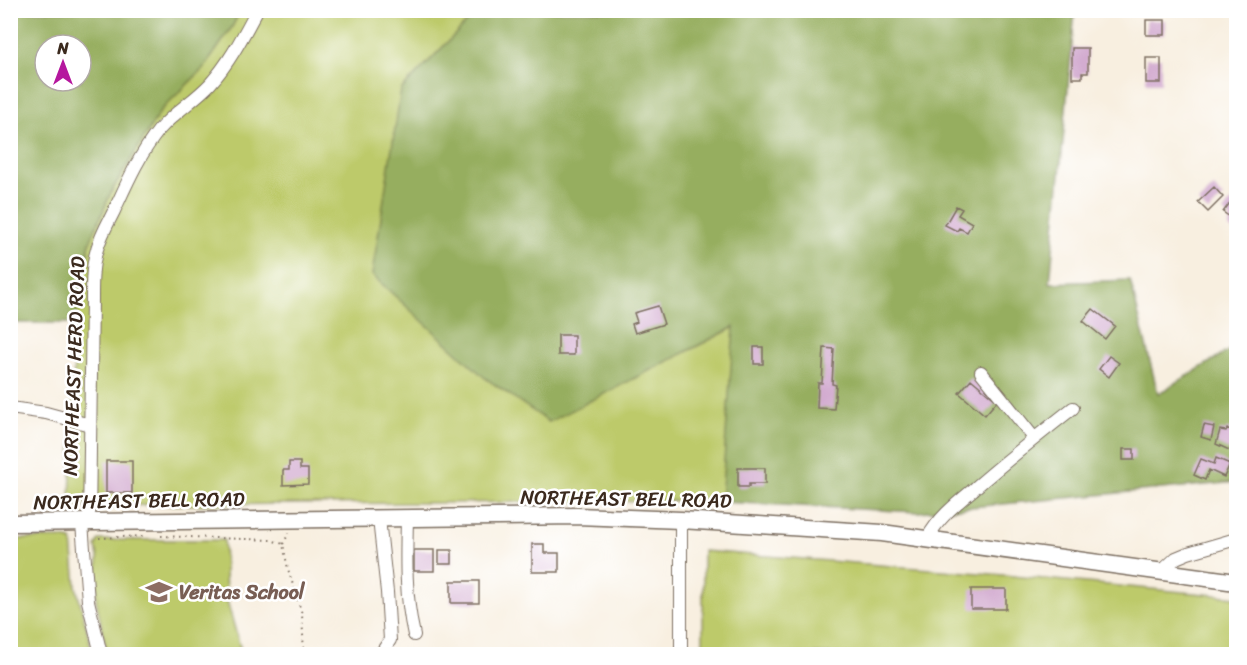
<svg xmlns="http://www.w3.org/2000/svg" width="1247" height="665" font-family="Sriracha,sans-serif">
	<style>
		.green { fill: #bdca6b; stroke: #7c7a44; stroke-width: 1.5 }
		.forest { fill: #96ae5f; stroke: #686c3e; stroke-width: 1.5; fill-rule: evenodd }
		.building { fill: #d3acd0 }
		.lines { fill: none; stroke-linecap: round; stroke-linejoin: round }
		.minor-casing { stroke: #7d6f62; stroke-width: 14 }
		.major-casing { stroke: #7d6f62; stroke-width: 19 }
		.path { stroke: #7d6f62; stroke-width: 2; stroke-dasharray: 1.5 4.5; stroke-linecap: butt }
		.minor { stroke: #fff; stroke-width: 12 }
		.major { stroke: #fff; stroke-width: 16 }
		.labels { text-anchor: middle; dominant-baseline: central; stroke-width: 5; stroke-linejoin: round; paint-order: stroke }
		.street-label { font-size: 20px; fill: #3b2a1e; stroke: #fff }
		.education-label { font-size: 20px; font-weight: bold; fill: #785e54; stroke: #fff; text-anchor: start }
	</style>
	<rect width="100%" height="100%" fill="#fff"/>
	<filter id="ink" filterUnits="userSpaceOnUse"><feTurbulence type="fractalNoise" baseFrequency=".0167" numOctaves="2"/><feDisplacementMap in="SourceGraphic" scale="12" xChannelSelector="R" yChannelSelector="G"/><feConvolveMatrix kernelMatrix="1 2 1 2 8 2 1 2 1" color-interpolation-filters="sRGB"/></filter>
	<filter id="wash" filterUnits="userSpaceOnUse"><feTurbulence type="fractalNoise" baseFrequency=".008" numOctaves="4" result="noise"/><feDisplacementMap in="SourceGraphic" scale="24" xChannelSelector="R" yChannelSelector="G"/><feGaussianBlur stdDeviation="1.35" result="paint"/><feColorMatrix in="noise" values="0 0 0 0 0 0 0 0 0 0 0 0 0 0 0 0 0 1.4 0 .05"/><feComposite in="paint" operator="in"/></filter>
	<g filter="url(#wash)">
		<rect width="100%" height="100%" fill="#f8efe0"/>
		<path class="green" d="M240 11H478L401 90 484 377 549 422 735 327 721 502 673 501 70 506 75 323 90 242 111 192 161 110 204 68 232 27Z
			M61 538 72 540 76 586 93 654H11V539Z
			M99 540H224L226 597 242 654H107L96 600 98 557 96 546 98 541Z
			M703 551 992 574 1236 597V654H703Z"/>
		<path class="forest" d="M10 11H240L232 27 204 68 161 110 111 192 90 242 75 323H11ZM45 45H81V81H45Z
			M478 11H1075L1050 283 1130 280 1158 394 1236 346V482L918 512 721 502 734 327 549 422 484 377 372 275 401 90Z"/>
		<g id="blocks">
			<path class="building" d="M1146 20H1165V35H1146Z
				M1072 48H1088V73H1082V78H1072Z
				M1146 58H1161V83H1146Z
				M1232 186H1236V233L1229 228 1230 217 1223 212 1232 200Z
				M1214 187 1223 197 1208 212 1198 202Z
				M956 206 962 209 958 215 972 223 967 232 959 228 957 231 945 225Z
				M658 306 664 324 635 333 632 324 637 322 634 313Z
				M1093 309 1115 326 1105 339 1083 321Z
				M558 335H574V355H558Z
				M754 347H763V364H754Z
				M824 348 834 349 832 384 836 385 834 409 817 408 818 383H822Z
				M1109 356 1119 363 1109 377 1099 369Z
				M971 379 997 401 985 415 959 393Z
				M1204 425 1214 427 1211 440 1201 437Z
				M1227 429 1236 430V453L1216 444 1220 430 1226 431Z
				M1123 449H1134V460H1123Z
				M1216 458 1230 464 1224 477 1209 470 1205 480 1194 475 1201 459 1214 464Z
				M106 461H132V493H106Z
				M289 462H300V469H308V484L283 485V470H289Z
				M738 468H765V484H749V487H738Z
				M532 544H544V553H559V572H532Z
				M414 550H434V571H414Z
				M439 550H452V564H439Z
				M451 581H479V603H451Z
				M971 589H1006V609H971Z"/>
		</g>
	</g>
	<g filter="url(#ink)">
		<use href="#blocks" fill-opacity="0" stroke="#7d6f62" stroke-width="1.5"/>
		<g class="lines">
			<g class="minor-casing">
				<path id="minor" d="M981 372 1034 438
					M10 408 46 413 90 425
					M379 519 387 592 390 640 382 652
					M407 519C406 559 405 596 414 635
					M681 520V654
					M82 523 88 601 101 654
					M89 523 92 299C92 282 92 265 97 249 101 235 108 223 114 211 127 183 139 155 159 130 173 113 194 101 210 84 230 62 243 36 257 10
					M927 539C938 518 957 503 975 488 1007 460 1040 434 1073 408
					M1161 572 1176 558 1188 553 1236 539"/>
			</g>
			<g class="major-casing">
				<path id="major" d="M10 523 577 516 681 520 882 533 1236 582"/>
			</g>
			<path class="path" d="M161 536 271 540 283 544 288 569 302 614 304 654
				M99 538 144 536
				M283 544 289 533"/>
			<use href="#minor" class="minor"/>
			<use href="#major" class="major"/>
		</g>
	</g>
	<defs>
		<g id="school-bare" transform="scale(2.07)"><path d="M0-5L7-2L0 1L-7-2ZM-4 1L0 2.5L4 1V4Q0 6-4 4Z" fill="#8d6e63" stroke="#fff" stroke-width="2.5" paint-order="stroke"/></g>
	</defs>
	<g fill-rule="evenodd">
		<use href="#school-bare" x="159" y="592"/>
	</g>
	<g class="labels">
		<g class="street-label">
			<text transform="translate(74 366) rotate(-88)">NORTHEAST HERD ROAD</text>
			<text transform="translate(626 499) rotate(1)">NORTHEAST BELL ROAD</text>
			<text transform="translate(139 501) rotate(-1)">NORTHEAST BELL ROAD</text>
		</g>
		<g class="education-label">
			<text x="179" y="592">Veritas School</text>
		</g>
	</g>
	<rect width="1247" height="665" fill="none" stroke="#fff" stroke-width="36"/>
	<g transform="translate(63 63)"><circle r="28" fill="#ffffff" stroke="#b1aaa5" stroke-width="1.5"/>
	<path d="M0-4.5L10 22L0 15L-10 22Z" fill="#b5179e"/>
	<text y="-9" font-size="16" font-weight="bold" text-anchor="middle" fill="#3b2a1e">N</text>
	</g>
</svg>
